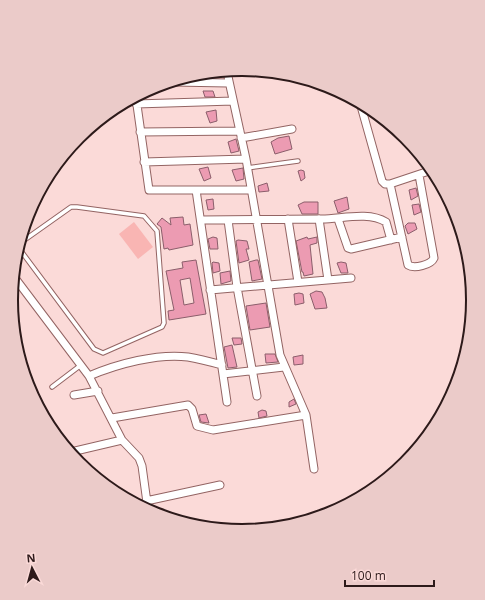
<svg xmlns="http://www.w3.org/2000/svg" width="485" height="600" font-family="'Open Sans',sans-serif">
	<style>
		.green { fill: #f9b5b3 }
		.building { fill: #ec9bb2; stroke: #8b5e6b; fill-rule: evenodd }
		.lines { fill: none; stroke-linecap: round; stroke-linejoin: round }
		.lane-casing { stroke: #936463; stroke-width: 5.5 }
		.street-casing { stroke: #936463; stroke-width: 9 }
		.lane { stroke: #fff; stroke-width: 3.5 }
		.street { stroke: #fff; stroke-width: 7 }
		.rim { fill: none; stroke: #2d1a1a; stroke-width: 2 }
	</style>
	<rect width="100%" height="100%" fill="#fbdad8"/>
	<path class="green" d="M134 222 153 247 138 259 119 234Z"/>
	<path class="building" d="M203 91H213L215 97H205Z
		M216 110 217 121 210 123 206 112Z
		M289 136 292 149 275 154 271 142 278 138Z
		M236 139 239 151 231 153 228 142Z
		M208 167 211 178 204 181 199 169Z
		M243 168 244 179 236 181 232 170Z
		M301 170 304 171 305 178 301 181 298 171Z
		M267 183 269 191 259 192 258 186Z
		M416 188 418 196 411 200 409 190Z
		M347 197 349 209 338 213 334 201Z
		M213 199 214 209 208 210 206 200Z
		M304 202H318V214H302L298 205Z
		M419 204 421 212 414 215 412 205Z
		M183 217 184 225 190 224 193 245 169 250 168 248 164 249 161 227 157 224 162 218 171 225 170 218Z
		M408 223H415L417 229 408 234 405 226Z
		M213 237 217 238 218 249H210L208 239Z
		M307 237 308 239 317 237V243L310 245 313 274 304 276 303 272H302L296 241Z
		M238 240 247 241 249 249H246L249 260 239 263 236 241Z
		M196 260 206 314 169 320 168 311 174 310 166 271 183 268 182 262ZM190 278 194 303 184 305 180 280Z
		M256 260H258L262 279 252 281 249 262Z
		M213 262 219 263 220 271 213 273 212 263Z
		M341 262 346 263 348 273H341L337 263Z
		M230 271 231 281 221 284 220 273Z
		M316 291 322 292 325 298 327 308 315 309 310 294Z
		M299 293 303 294 304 303 295 305 294 294Z
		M266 303 270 327 250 330 246 306Z
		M232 338H241L242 344 234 345Z
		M232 345 237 367 228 368 224 347Z
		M265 354H275L278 362 266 363Z
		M303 355V364L294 365 293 357Z
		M294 399 296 404 289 407V402Z
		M262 410 266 411 267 416 259 418 258 412Z
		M206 414 209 423 201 422 199 415Z"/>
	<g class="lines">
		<g class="lane-casing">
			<path id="lane" d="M247 168 298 161
				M21 251 94 349 103 353 162 327 164 323 157 231 144 216 77 207H71L23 241
				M52 387 81 365"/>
		</g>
		<g class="street-casing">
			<path id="street" d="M227 72 246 159 280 355 306 415 314 469
				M173 82 228 83
				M136 98 149 190H251
				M136 104 233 101
				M361 106 382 181 385 184H390L429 171
				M140 132 240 131
				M241 138 292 129
				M144 162 246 159
				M390 184 408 265C414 269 431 265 434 258L419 175
				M196 190 227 402
				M288 219 298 282
				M319 219 328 280
				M338 219 348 248 351 249 402 237
				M201 220C242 220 282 219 322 219 341 219 368 211 386 222L391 240
				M228 220 237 287 257 396
				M15 278 89 376 122 440 139 458 142 466 148 510
				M210 290 351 278
				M223 374 284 367
				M89 376C117 364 158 353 188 357 200 359 211 362 222 365
				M74 395 98 391
				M112 418 188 405 192 409 197 426 213 430 306 415
				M71 452 122 440
				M146 501 220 485"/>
		</g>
		<use href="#lane" class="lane"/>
		<use href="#street" class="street"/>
	</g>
	<path d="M0 0H485V600H0ZM18 300a224 224 0 1 1 448 0a224 224 0 1 1-448 0Z" fill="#ebcbc9" fill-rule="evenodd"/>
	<path class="rim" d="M18 300a224 224 0 1 1 448 0a224 224 0 1 1-448 0Z"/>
	<g transform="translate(32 568) rotate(354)" stroke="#fbdad8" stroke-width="3" paint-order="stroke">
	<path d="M0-3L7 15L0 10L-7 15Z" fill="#2d1a1a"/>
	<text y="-6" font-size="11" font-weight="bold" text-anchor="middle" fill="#2d1a1a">N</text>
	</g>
	<path d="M345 580v6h89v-6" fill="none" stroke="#2d1a1a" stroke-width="2"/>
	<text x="351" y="580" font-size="12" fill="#2d1a1a" stroke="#fbdad8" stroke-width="3" paint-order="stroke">100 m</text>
</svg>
